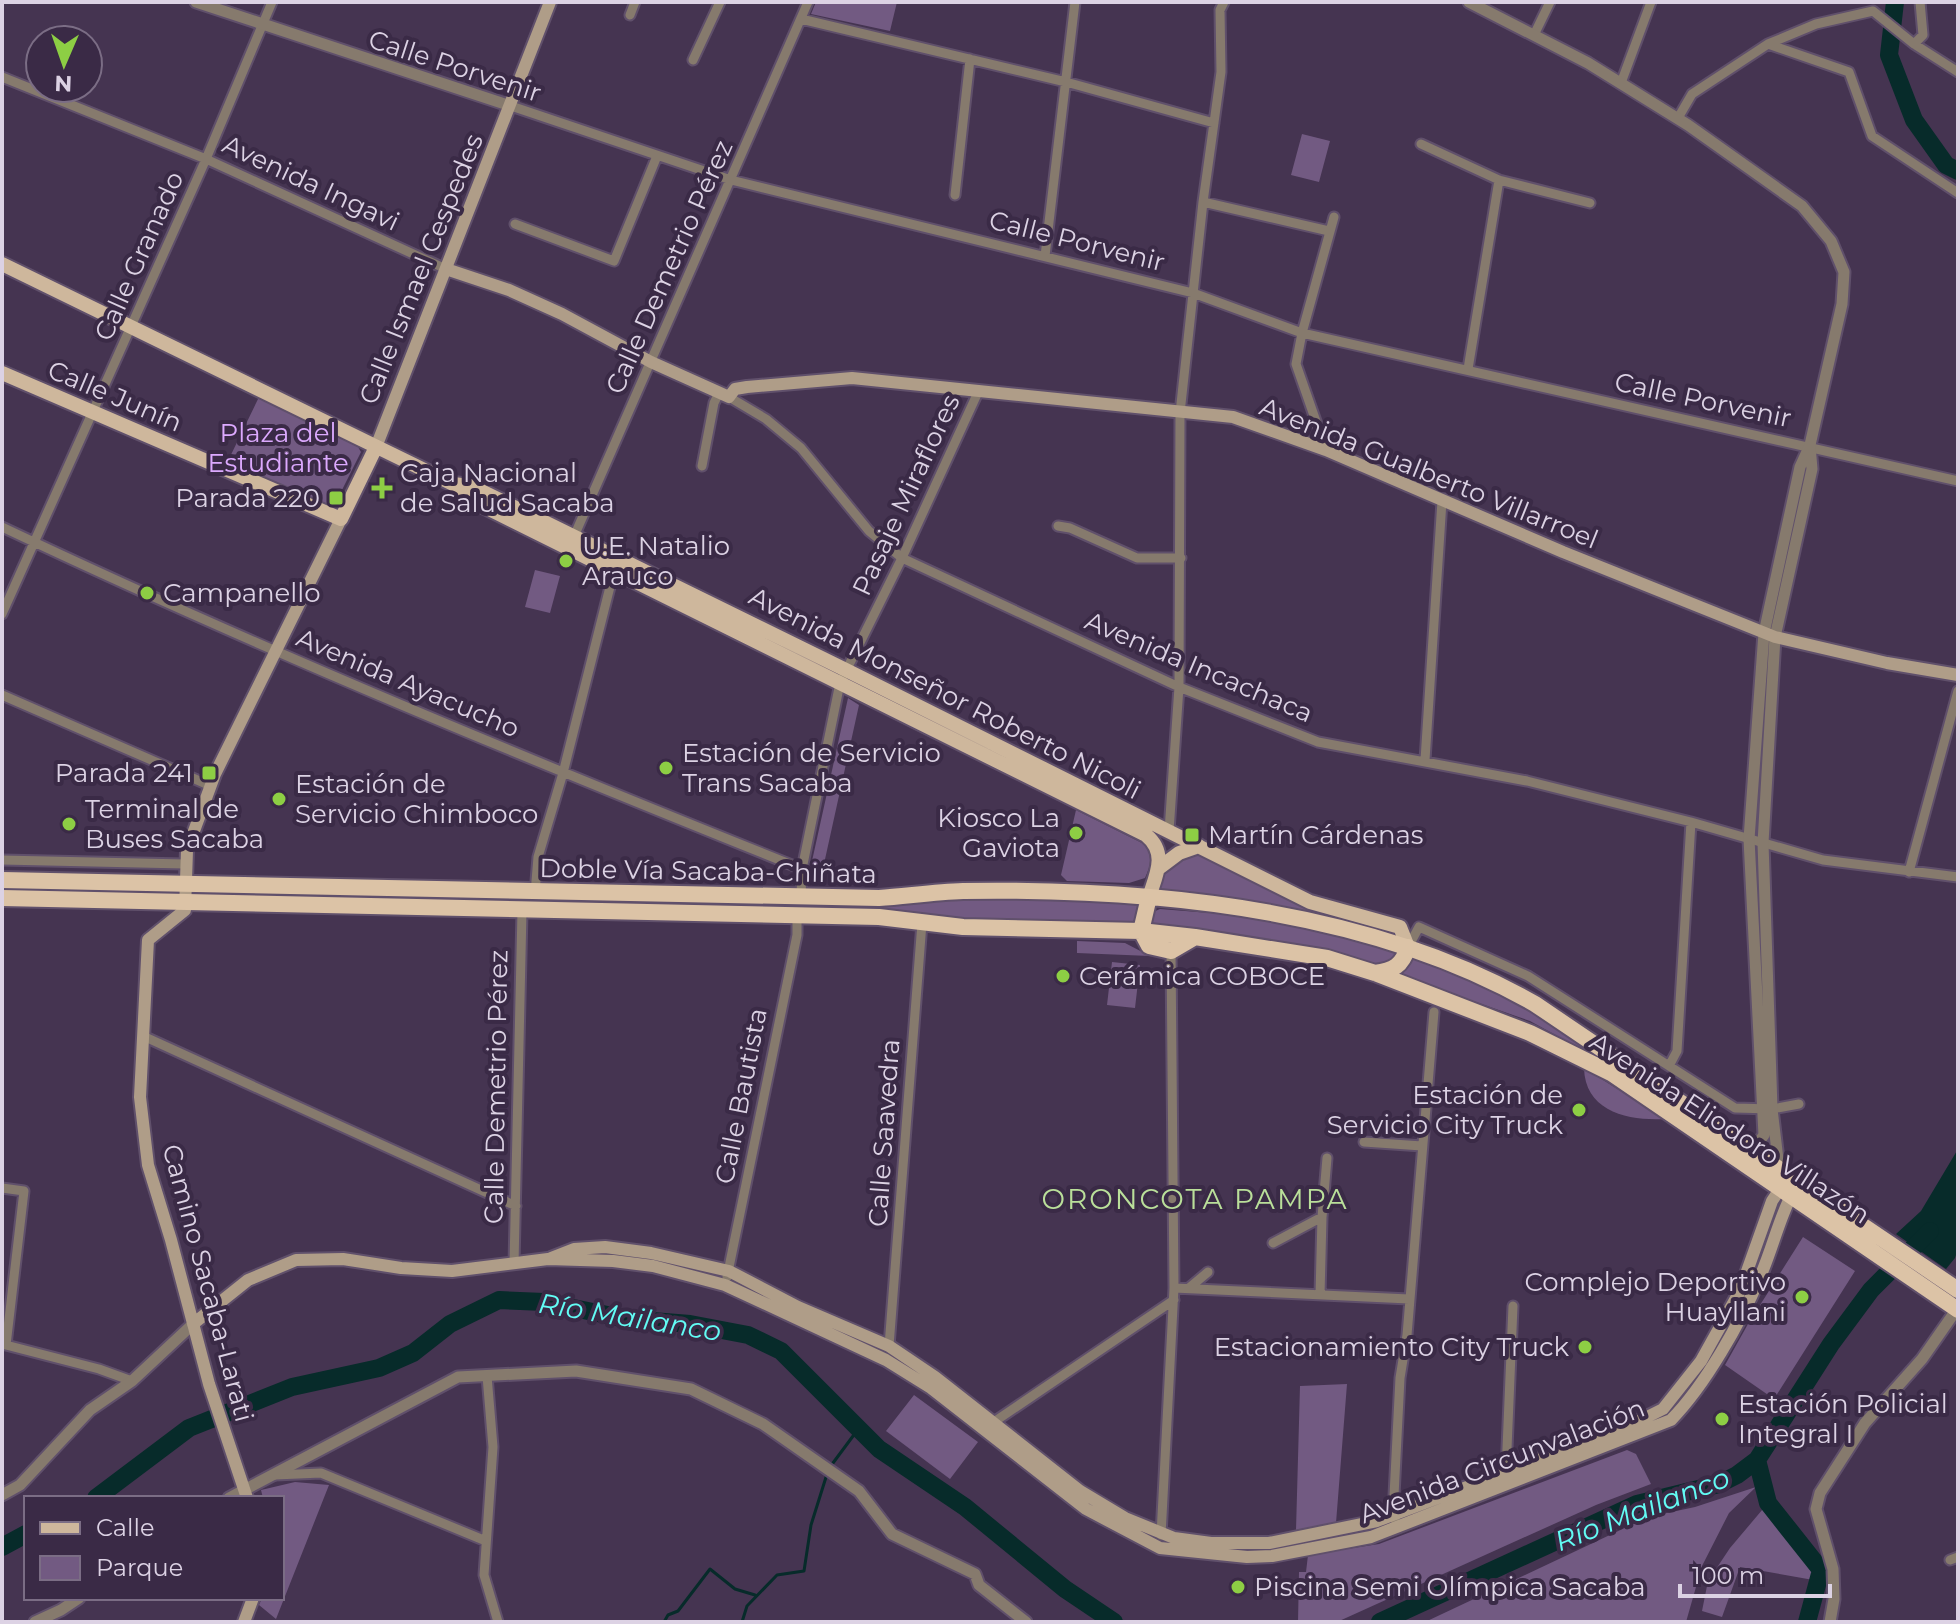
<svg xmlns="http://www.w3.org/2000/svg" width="1960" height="1624" font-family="Montserrat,sans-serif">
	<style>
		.green { fill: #725a82 }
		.water { fill: #072b2a }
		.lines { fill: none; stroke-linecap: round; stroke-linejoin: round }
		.stream { stroke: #072b2a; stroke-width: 3 }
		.river { stroke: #072b2a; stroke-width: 18 }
		.minor-casing { stroke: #60506b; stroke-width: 13 }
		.tertiary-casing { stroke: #60506b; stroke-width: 15 }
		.secondary-casing { stroke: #60506b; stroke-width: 16 }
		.primary-casing { stroke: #60506b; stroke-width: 18 }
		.trunk-casing { stroke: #60506b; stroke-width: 20 }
		.minor { stroke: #867a6d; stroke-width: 9 }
		.tertiary { stroke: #867a6d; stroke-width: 11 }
		.secondary { stroke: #af9d88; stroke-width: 12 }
		.primary { stroke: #ceb79c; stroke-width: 14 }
		.trunk { stroke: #dcc3a6; stroke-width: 16 }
		.poi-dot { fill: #8dce44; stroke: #3a2a46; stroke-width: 3 }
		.labels { text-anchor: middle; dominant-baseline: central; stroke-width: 8; stroke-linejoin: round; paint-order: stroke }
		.street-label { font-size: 26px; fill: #dcd2e4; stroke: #3a2a46 }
		.park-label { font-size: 26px; fill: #dca9fe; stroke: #3a2a46 }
		.poi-label { font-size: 26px; fill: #dcd2e4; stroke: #3a2a46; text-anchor: start }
		.neighbourhood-label { font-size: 28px; letter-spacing: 2px; fill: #badf9a; stroke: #3a2a46 }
		.water-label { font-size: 28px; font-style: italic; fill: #62fcf5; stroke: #3a2a46 }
	</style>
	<rect width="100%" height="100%" fill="#453451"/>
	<path class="green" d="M816 2H897L890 31 811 14Z
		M1302 134 1330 141 1319 182 1291 175Z
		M259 397 358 447 361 452 334 506 330 508 226 465Z
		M535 570 560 576 550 613 525 607Z
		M848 698 859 705 820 882 810 880V870Z
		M1076 810 1144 844C1153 856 1151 865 1145 878L1129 883 1067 881 1061 875Z
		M1199 853 1325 916 1364 925 1389 927 1395 930 1401 939 1158 891C1167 865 1172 858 1199 853Z
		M964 897 1141 901 1136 925 971 922 878 910V905Z
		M1160 909 1261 917 1401 951 1398 960 1382 965 1325 950 1146 926 1153 912Z
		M1077 941 1125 943 1150 956 1077 953Z
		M1413 955 1515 999 1619 1070 1530 1021 1396 974Z
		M1112 962 1140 965 1135 1008 1107 1005Z
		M1584 1068 1665 1119C1629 1121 1585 1112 1584 1068Z
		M1803 1237 1855 1271 1774 1399 1725 1365 1748 1324Z
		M1347 1384 1336 1523 1296 1530 1300 1386Z
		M914 1395 978 1442 950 1479 886 1431Z
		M1627 1450 1636 1454 1651 1484 1596 1505 1337 1622H1298L1299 1572H1306L1308 1555 1379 1544Z
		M295 1482 329 1485 276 1619 259 1605 262 1598H282V1498H263L261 1490Z
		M1756 1487 1729 1513 1702 1566 1686 1622H1425L1648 1517 1695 1507Z
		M1768 1503 1821 1570 1819 1581 1740 1567 1722 1617 1702 1611 1708 1581 1730 1548Z"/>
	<path class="water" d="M1958 1149V1249L1955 1258 1946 1269 1896 1234 1921 1211Z"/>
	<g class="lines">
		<path class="stream" d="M830 1467 859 1428
			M664 1622 668 1615 678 1611 710 1569 735 1589 755 1595
			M742 1622 747 1606 777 1575 804 1571 811 1525 827 1474"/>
		<path class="river" d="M1895 2 1889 55 1914 120 1946 165 1958 171
			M1757 1460 1768 1503 1821 1570 1807 1622
			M96 1498 189 1428 292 1387 379 1368 413 1353 450 1324 499 1300 544 1302 627 1319 690 1324 748 1335 781 1351 879 1449 965 1507 1065 1589 1114 1622
			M2 1547 26 1534
			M1380 1622 1637 1504 1719 1484 1737 1475 1757 1460 1831 1344 1871 1290 1930 1231"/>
		<g class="minor-casing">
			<path id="minor" d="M630 15 635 2
				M801 19 1066 82 1214 123
				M1534 35 1550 2
				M1768 44 1849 72 1872 136 1958 193
				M1914 44 1923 35 1920 2
				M693 60 720 2
				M2 77 206 159 446 269
				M1621 83 1651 2
				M511 106 731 180 1193 293 1302 333 1958 481
				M1678 118 1692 94 1768 44 1816 24 1873 11 1914 44 1958 72
				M1421 144 1499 180 1590 203
				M955 195 970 59
				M1203 202 1329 231
				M515 224 614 261 657 156
				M1045 256 1075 2
				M1468 369 1499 180
				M729 397 766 419 801 448 869 531 902 558 1179 687 1318 742 1527 781 1691 822 1823 860 1958 877
				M1326 450 1296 364 1302 333 1334 217
				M702 466 714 403 719 393
				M1058 526 1070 528 1137 558H1181
				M2 527C264 651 533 761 802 869
				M572 541 808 2
				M2 614 206 159 272 2
				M2 695 211 786
				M1425 760 1442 501
				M1169 831 1179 687 1180 413 1203 202 1221 72 1220 10 1224 2
				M2 860 185 864
				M1909 872 1958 691
				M535 893 538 857 563 773 615 567
				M801 896 802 869 840 683 902 558 979 390
				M1408 947 1419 927 1528 976 1735 1108 1772 1109 1799 1104
				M143 1036 516 1206
				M1669 1066 1677 1051 1691 822
				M1364 1142 1422 1146
				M2 1188 24 1191 6 1345
				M1273 1243 1322 1217
				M514 1264 522 911
				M727 1277 797 935V916
				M1174 1288 1409 1299
				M1189 1288 1208 1272
				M1320 1295 1322 1217 1327 1158
				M2 1344 99 1369 132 1381
				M889 1346 922 923
				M487 1376 493 1447 484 1575 498 1622
				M988 1426 1174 1300
				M1506 1472 1513 1306
				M275 1475 321 1473 486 1541
				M1395 1520 1393 1515 1400 1378 1407 1335 1434 1012
				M1161 1535 1174 1288 1171 951
				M1950 1560 1958 1557"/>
		</g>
		<g class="tertiary-casing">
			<path id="tertiary" d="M196 2 511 106
				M1469 2 1588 63 1688 125 1802 206 1831 241 1844 272 1842 304 1810 445 1800 467 1764 633 1749 839 1764 1135 1753 1150
				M1779 1168 1772 1109 1763 843 1775 637 1812 469 1810 446
				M2 1495 20 1485 90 1410 132 1381 193 1324
				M229 1498 458 1377 576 1371 691 1389 763 1424 859 1491 892 1534 975 1574 979 1585 1026 1622
				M35 1622 61 1610 79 1598
				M1830 1622 1834 1599 1833 1569 1816 1509 1820 1493 1865 1423 1922 1359 1957 1309"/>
		</g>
		<g class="secondary-casing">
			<path id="secondary" d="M446 269 509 290 562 314 651 362 729 397 735 389 747 387 852 378 1233 417 1326 450 1563 552 1775 637 1887 663 1958 675
				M376 447 550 2
				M551 1258 574 1249 605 1247 651 1253 729 1271 798 1307 889 1346 935 1377 1080 1491 1125 1518 1174 1538 1211 1543H1269L1377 1521 1633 1424 1663 1409 1701 1361 1740 1291 1772 1201 1780 1189
				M193 1324 248 1280 296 1260 343 1259 401 1268 452 1271 548 1259 613 1261 653 1266 725 1285 886 1360 931 1388 1086 1509 1160 1548 1247 1557 1272 1556 1371 1537 1671 1420C1706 1384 1740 1323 1760 1277 1772 1250 1778 1222 1791 1196
				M247 1498 209 1384 171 1240 148 1165 140 1097 148 940 185 910 187 850 215 774 341 519
				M244 1622 253 1598"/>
		</g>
		<g class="primary-casing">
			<path id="primary" d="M2 264 453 484 469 499 1146 835C1168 853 1156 875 1149 897
				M2 373 341 519 376 447
				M453 484 471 486 846 670 1310 902 1400 927 1408 947
				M1159 868 1179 853 1199 846"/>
		</g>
		<g class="trunk-casing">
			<path id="trunk" d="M2 880 879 898C907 896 935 892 963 891 1152 888 1370 909 1535 1004L1958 1290
				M1149 897 1141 931 1149 946 1171 951 1195 937
				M2 898 879 917 963 927 1141 931 1195 937 1327 958 1375 973 1530 1033 1611 1073 1958 1310
				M1375 973C1394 970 1402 966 1408 947"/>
		</g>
		<use href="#minor" class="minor"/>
		<use href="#tertiary" class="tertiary"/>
		<use href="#secondary" class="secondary"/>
		<use href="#primary" class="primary"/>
		<use href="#trunk" class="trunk"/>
	</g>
	<g class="poi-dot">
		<path d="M378 476h8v8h8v8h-8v8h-8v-8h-8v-8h8z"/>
		<rect x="328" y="490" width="16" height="16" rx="4"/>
		<circle cx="566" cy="561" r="8"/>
		<circle cx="147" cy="593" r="8"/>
		<circle cx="666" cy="768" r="8"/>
		<rect x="201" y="765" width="16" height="16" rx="4"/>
		<circle cx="279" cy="799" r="8"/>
		<circle cx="69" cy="824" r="8"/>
		<circle cx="1076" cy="833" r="8"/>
		<rect x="1184" y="827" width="16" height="16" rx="4"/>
		<circle cx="1063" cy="976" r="8"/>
		<circle cx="1579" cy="1110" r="8"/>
		<circle cx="1802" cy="1297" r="8"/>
		<circle cx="1585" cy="1347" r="8"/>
		<circle cx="1722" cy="1419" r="8"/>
		<circle cx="1238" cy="1587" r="8"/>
	</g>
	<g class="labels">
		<g class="street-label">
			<text transform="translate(455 66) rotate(18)">Calle Porvenir</text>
			<text transform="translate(311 183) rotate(25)">Avenida Ingavi</text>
			<text transform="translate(1077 241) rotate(14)">Calle Porvenir</text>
			<text transform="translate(139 256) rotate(-66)">Calle Granado</text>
			<text transform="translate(669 267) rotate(-66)">Calle Demetrio Pérez</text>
			<text transform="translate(421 269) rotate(-68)">Calle Ismael Cespedes</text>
			<text transform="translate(115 396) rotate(23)">Calle Junín</text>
			<text transform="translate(1703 400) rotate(12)">Calle Porvenir</text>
			<text transform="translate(1429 473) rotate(22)">Avenida Gualberto Villarroel</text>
			<text transform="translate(906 495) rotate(-65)">Pasaje Miraflores</text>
			<text transform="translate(1199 667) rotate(23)">Avenida Incachaca</text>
			<text transform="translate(408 683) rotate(23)">Avenida Ayacucho</text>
			<text transform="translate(945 693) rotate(27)">Avenida Monseñor Roberto Nicoli</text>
			<text transform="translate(708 871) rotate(1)">Doble Vía Sacaba-Chiñata</text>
			<text transform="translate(496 1087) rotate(-89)">Calle Demetrio Pérez</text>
			<text transform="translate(741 1096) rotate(-79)">Calle Bautista</text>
			<text transform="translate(1730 1128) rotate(33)">Avenida Eliodoro Villazón</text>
			<text transform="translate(884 1133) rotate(-86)">Calle Saavedra</text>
			<text transform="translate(208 1283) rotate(75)">Camino Sacaba-Larati</text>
			<text transform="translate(1502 1461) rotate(-21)">Avenida Circunvalación</text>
		</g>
		<g class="park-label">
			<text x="278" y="433">Plaza del<tspan x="278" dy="30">Estudiante</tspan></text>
		</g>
		<g class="poi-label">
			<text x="400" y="473">Caja Nacional<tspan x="400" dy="30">de Salud Sacaba</tspan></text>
			<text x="320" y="498" text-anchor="end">Parada 220</text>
			<text x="582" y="546">U.E. Natalio<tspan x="582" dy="30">Arauco</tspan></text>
			<text x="163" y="593">Campanello</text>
			<text x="682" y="753">Estación de Servicio<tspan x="682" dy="30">Trans Sacaba</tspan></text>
			<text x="193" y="773" text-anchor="end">Parada 241</text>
			<text x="295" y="784">Estación de<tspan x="295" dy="30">Servicio Chimboco</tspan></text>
			<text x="85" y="809">Terminal de<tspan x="85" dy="30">Buses Sacaba</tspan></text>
			<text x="1060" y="818" text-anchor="end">Kiosco La<tspan x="1060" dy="30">Gaviota</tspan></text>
			<text x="1208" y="835">Martín Cárdenas</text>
			<text x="1079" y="976">Cerámica COBOCE</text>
			<text x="1563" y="1095" text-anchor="end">Estación de<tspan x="1563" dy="30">Servicio City Truck</tspan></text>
			<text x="1786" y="1282" text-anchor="end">Complejo Deportivo<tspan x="1786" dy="30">Huayllani</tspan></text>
			<text x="1569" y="1347" text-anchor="end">Estacionamiento City Truck</text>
			<text x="1738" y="1404">Estación Policial<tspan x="1738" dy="30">Integral I</tspan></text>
			<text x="1254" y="1587">Piscina Semi Olímpica Sacaba</text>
		</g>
		<g class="neighbourhood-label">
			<text x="1195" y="1199">ORONCOTA PAMPA</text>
		</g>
		<g class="water-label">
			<text transform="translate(630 1317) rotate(9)">Río Mailanco</text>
			<text transform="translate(1642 1509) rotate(-21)">Río Mailanco</text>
		</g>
	</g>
	<rect width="1960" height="1624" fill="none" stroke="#dcd2e4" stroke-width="8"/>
	<rect x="24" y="1496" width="260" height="104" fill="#3a2a46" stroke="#7b6d85" stroke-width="2"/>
	<rect x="40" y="1522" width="40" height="12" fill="#ceb79c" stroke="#7b6d85" stroke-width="2"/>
	<text x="96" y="1536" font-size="24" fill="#dcd2e4">Calle</text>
	<rect x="40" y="1556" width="40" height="24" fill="#725a82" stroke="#7b6d85" stroke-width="2"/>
	<text x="96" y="1576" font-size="24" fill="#dcd2e4">Parque</text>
	<g transform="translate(64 64) rotate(182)"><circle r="38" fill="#3a2a46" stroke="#7b6d85" stroke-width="2"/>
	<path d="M0-6L14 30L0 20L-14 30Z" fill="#8dce44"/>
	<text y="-12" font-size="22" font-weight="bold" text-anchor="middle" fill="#dcd2e4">N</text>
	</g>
	<path d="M1680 1584v12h150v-12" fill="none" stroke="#dcd2e4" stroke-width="4"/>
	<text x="1692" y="1584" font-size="24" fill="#dcd2e4" stroke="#3a2a46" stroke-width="6" paint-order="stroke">100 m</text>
</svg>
